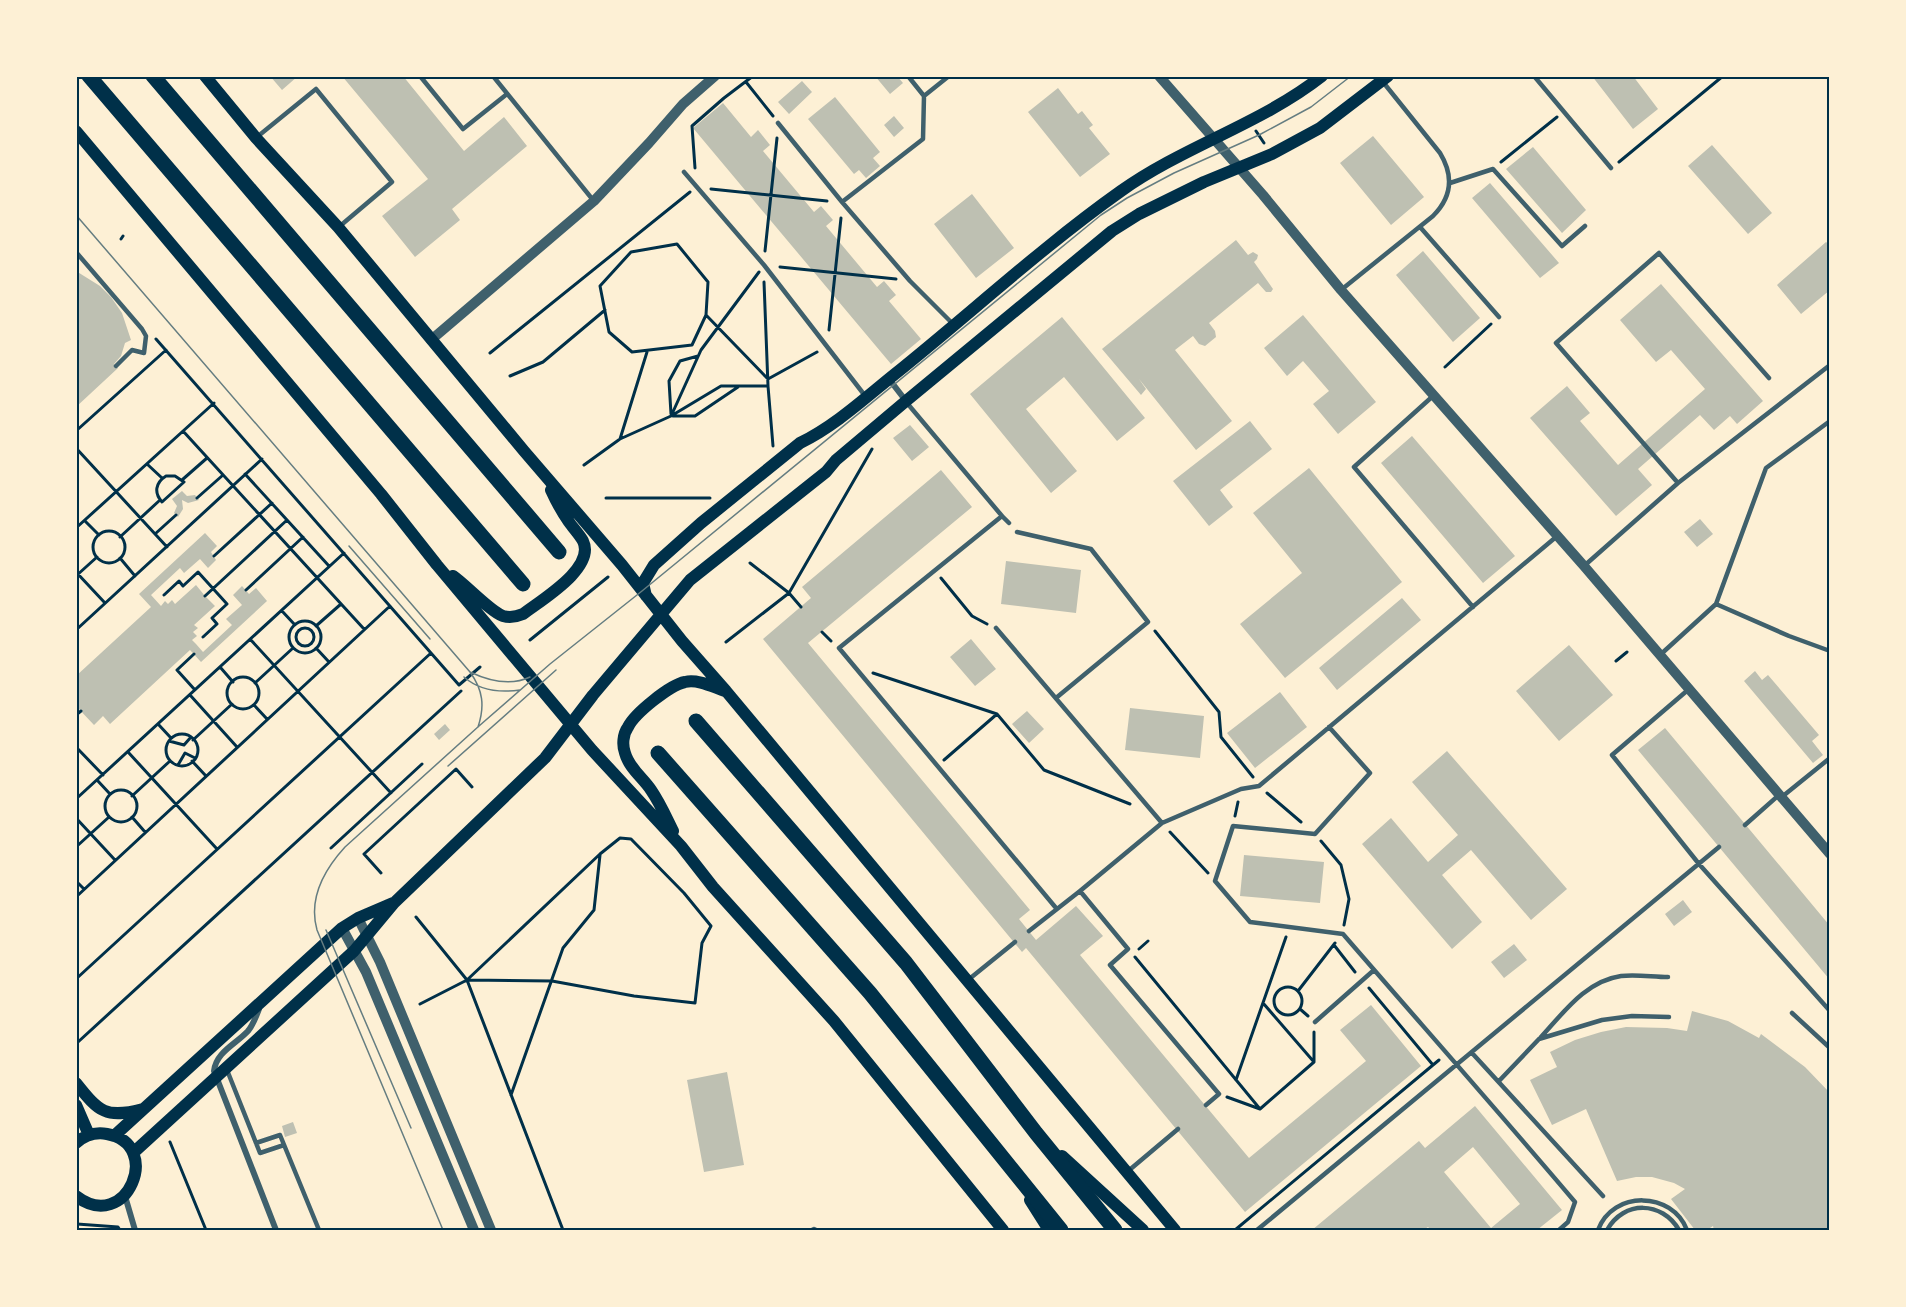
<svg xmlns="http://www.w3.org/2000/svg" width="1906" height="1307" font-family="'DejaVu Sans',sans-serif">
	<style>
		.building { fill: #bec0b2; fill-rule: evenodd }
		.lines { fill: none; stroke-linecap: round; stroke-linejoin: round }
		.path { stroke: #003049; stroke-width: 3 }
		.service { stroke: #3f606c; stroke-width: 4.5 }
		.minor { stroke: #3f606c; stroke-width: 6 }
		.tertiary { stroke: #3f606c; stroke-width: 10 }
		.secondary { stroke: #003049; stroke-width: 12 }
		.primary { stroke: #003049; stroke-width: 15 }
		.tram { stroke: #657d81; stroke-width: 1.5 }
		.neatline { fill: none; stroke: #003049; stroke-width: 2 }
	</style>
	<rect width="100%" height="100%" fill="#fdf0d5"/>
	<path class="building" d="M270 76H298L282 90Z
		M342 76H403L464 151 504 117 527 146 452 209 460 220 415 257 382 216 428 179Z
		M875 76H897L903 83 890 94Z
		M1592 76H1633L1658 109 1633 129Z
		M802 81 812 92 789 114 778 102Z
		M1058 88 1078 114 1082 111 1093 125 1089 128 1110 154 1080 177 1028 112Z
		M835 97 880 152 873 158 880 166 866 178 859 170 854 174 808 119Z
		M723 103 751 137 758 130 770 145 763 151 814 212 821 206 833 220 826 226 877 287 884 281 896 295 889 301 921 339 891 364 693 128Z
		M894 116 904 128 894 137 884 125Z
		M1373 136 1424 197 1391 225 1340 163Z
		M1712 145 1772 213 1748 234 1688 166Z
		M1533 147 1586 210 1562 233 1506 169Z
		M1490 183 1559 263 1540 278 1472 198Z
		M972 194 1014 248 976 278 934 224Z
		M1236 240 1248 255 1253 252 1258 255 1257 259 1254 262 1273 289 1271 292H1266L1258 283 1209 323 1215 331 1216 337 1205 346 1199 344 1193 336 1175 350 1232 421 1196 450 1139 379 1146 389 1141 395 1102 349Z
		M1826 242 1830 245V290L1801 314 1777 285Z
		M1423 251 1480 318 1453 342 1396 275Z
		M76 271 100 286 111 297 122 313 131 340 125 343 121 356 114 364 118 368 76 407Z
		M1661 284 1763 401 1737 424 1730 416 1714 430 1700 415 1638 469 1652 485 1616 516 1530 418 1567 386 1590 413 1580 421 1618 465 1705 389 1671 350 1656 362 1620 320Z
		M1303 315 1376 402 1338 434 1313 404 1329 391 1303 361 1287 376 1264 348Z
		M1062 317 1145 418 1117 441 1064 377 1026 409 1077 471 1051 493 970 394Z
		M1250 421 1272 449 1220 490 1233 507 1209 526 1173 481Z
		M910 425 929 447 912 461 893 438Z
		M1412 436 1515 556 1483 583 1381 463Z
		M1309 468 1402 582 1285 678 1240 624 1302 573 1253 513Z
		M941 470 972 507 808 643 1030 910 1019 919 1036 940 1076 906 1103 936 1080 955 1249 1158 1366 1061 1340 1030 1371 1005 1421 1066 1245 1212 1026 948 1022 952 763 639 811 598 802 587Z
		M182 491 187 496 195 495 199 500 188 503 182 500 183 509 178 517 174 513 177 506 172 499Z
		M1700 519 1713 534 1697 547 1684 532Z
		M205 533 217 546 211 552 216 560 208 568 200 559 184 573 180 568 151 595 161 606 165 601 168 604 172 600 175 604 196 585 205 596 215 606 194 625 198 628 193 632 197 636 192 640 196 644 203 652 232 625 226 619 242 605 233 595 242 586 249 594 256 588 267 601 201 662 190 650 110 724 103 716 94 725 76 706V676L151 607 139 594Z
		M1006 561 1081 570 1076 613 1001 604Z
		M1402 598 1421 620 1337 690 1319 668Z
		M971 639 996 669 975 686 950 657Z
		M1569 645 1613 695 1559 741 1516 691Z
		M1755 671 1762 680 1768 675 1819 735 1812 741 1823 755 1813 763 1744 681Z
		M1280 692 1307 727 1255 768 1227 733Z
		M1130 708 1204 716 1200 758 1125 750Z
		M1027 711 1044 729 1029 743 1012 724Z
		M445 724 450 730 439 740 434 734Z
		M1665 728 1830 926V980L1638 750Z
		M1447 751 1567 889 1531 920 1471 850 1442 875 1482 922 1452 949 1362 844 1391 818 1428 862 1458 835 1412 782Z
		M1244 855 1324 862 1320 903 1240 896Z
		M1683 900 1692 912 1674 926 1665 914Z
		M1514 944 1527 960 1504 978 1491 962Z
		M1692 1011 1728 1021 1759 1038 1761 1034 1805 1067 1830 1093V1230H1714L1713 1226 1707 1230H1695L1671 1199 1685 1189 1674 1183 1652 1177H1636L1617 1181 1586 1109 1552 1125 1530 1080 1557 1067 1550 1052 1575 1040 1601 1032 1626 1027 1667 1028 1687 1031Z
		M727 1072 744 1165 704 1172 687 1080Z
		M1475 1106 1562 1210 1537 1230H1431L1428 1227 1423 1230H1312L1419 1141 1425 1148ZM1473 1147 1520 1204 1491 1228 1444 1172Z
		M293 1122 297 1133 285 1137 282 1126Z"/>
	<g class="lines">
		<path class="path" d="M746 82 773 116
			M1256 131 1264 143
			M1501 162 1557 117
			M1619 162 1723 76
			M695 168 692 126 724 98 753 76
			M711 189 827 201
			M121 239 123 236
			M677 244 708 282 706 315 692 345 632 352 609 332 600 286 631 252Z
			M765 251 777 138
			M780 267 896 279
			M764 282 768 386 773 446
			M706 315 768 379 817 352
			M829 330 841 218
			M156 339 459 685 480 667
			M490 353 690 192
			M1445 367 1491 324
			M510 376 543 362 605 310
			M671 414 669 381 680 361 698 356
			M672 414 701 350 759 272
			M673 416H695L738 387
			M76 431 166 350
			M183 431 364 629
			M620 439 647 352
			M76 448 167 547
			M147 464 162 478
			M584 465 620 439 671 416 721 386H768
			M245 474 329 566
			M166 476H175L184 482 162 502C154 493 155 483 166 476Z
			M182 480 207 458
			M197 498 223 475
			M606 498H710
			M85 521 99 535
			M76 528 214 403
			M93 547a16 16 0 1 1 32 0a16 16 0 1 1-32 0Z
			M155 534 176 515
			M120 537 160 500
			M214 556 272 503
			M120 558 135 576
			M750 563 789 593 801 607
			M76 572 105 603
			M76 576 97 557
			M941 578 972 616 987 624
			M246 590 303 537
			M164 595 179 581 183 586 198 572 227 604 212 618 217 624 203 637
			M205 596 287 520
			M282 611 295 625
			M289 637a16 16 0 1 1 32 0a16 16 0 1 1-32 0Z
			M316 626 341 604
			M296 637a9 9 0 1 1 18 0a9 9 0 1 1-18 0Z
			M76 630 262 459
			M1155 631 1219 712 1221 737 1253 777
			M822 632 831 641
			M250 639 391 793
			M530 640 608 577
			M726 642 789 593 872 449
			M316 648 329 662
			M194 654 177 670 195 690
			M1616 661 1627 652
			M220 667 233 682
			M873 673 997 714 1044 770 1130 804
			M227 693a16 16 0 1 1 32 0a16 16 0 1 1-32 0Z
			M255 683 293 648
			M190 695 237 747
			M254 705 267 719
			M76 715 81 711
			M158 724 171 738
			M166 750a16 16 0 1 1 32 0a16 16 0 1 1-32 0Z
			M193 740 232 704
			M169 741 184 745 191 737
			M76 747 103 775
			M128 752 217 849
			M944 760 997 714
			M192 761 206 776
			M178 765 185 753 195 758
			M97 780 110 794
			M105 806a16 16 0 1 1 32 0a16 16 0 1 1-32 0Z
			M1267 793 1301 822
			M132 796 170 761
			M76 799 344 553
			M1235 816 1238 802
			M132 817 145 832
			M76 818 115 860
			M1170 832 1208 873
			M1321 841 1341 865 1349 899 1344 925
			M76 847 109 817
			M331 848 422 764
			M381 873 364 854 456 769 472 787
			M76 881 84 889
			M76 897 390 606
			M416 917 467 980 563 1230
			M1334 945 1355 972
			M1139 949 1148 941
			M1135 957 1260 1109
			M76 979 431 653
			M1274 1001a14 14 0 1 1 28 0a14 14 0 1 1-28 0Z
			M1369 988 1433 1065
			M1298 991 1335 943
			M1263 1003 1314 1062
			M420 1004 467 980 600 854 620 838 631 839 684 893 711 926 702 943 695 1003 634 996 552 981 467 980
			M1300 1009 1308 1016
			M78 1042 461 691
			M1236 1080 1286 937
			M511 1095 563 948 594 910 600 855
			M1227 1097 1260 1109 1314 1062V1032
			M170 1142 206 1230
			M77 1224 118 1227 120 1230
			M1235 1230 1439 1060"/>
		<path class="service" d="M420 76 463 129 507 94
			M493 76 593 200
			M908 76 924 96
			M1534 76 1611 168
			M778 123 842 202 910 281 954 325
			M257 137 316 89 392 182 340 226
			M684 172 764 265 866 397
			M1450 183 1493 169 1562 246 1585 226
			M842 202 923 139 924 96 949 76
			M1420 227 1499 317
			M76 252 142 329 146 336 144 353 132 350 116 366
			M1341 290 1433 216C1452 197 1454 176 1440 153L1383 82
			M1433 396 1354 467 1473 607
			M907 403 1002 516 839 648 1056 908
			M1678 483 1556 343 1659 253 1769 378
			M1002 516 1009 523
			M1017 532 1091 549 1148 622 1056 698
			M1584 566 1678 483 1830 365
			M1716 604 1766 468 1830 421
			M996 628 1162 823 1080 891
			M1660 655 1716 604 1789 636 1830 651
			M1689 689 1612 755 1699 864 1830 1011
			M1329 727 1370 773 1315 834 1233 826 1215 881 1250 922 1343 934C1420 1023 1498 1111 1575 1202L1568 1222 1559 1230
			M1783 796 1830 758
			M1162 823 1241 789 1259 786 1556 537
			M1745 825 1779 795
			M1029 931 1080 891 1128 949 1110 965 1219 1094 1206 1105
			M968 980 1015 942
			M1792 1013 1830 1048
			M1315 1022 1374 970
			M1541 1037C1564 1012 1586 981 1621 976 1636 974 1653 977 1668 977
			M1472 1053 1603 1196
			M227 1070 260 1153 284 1145
			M1499 1081 1539 1039 1602 1020 1632 1016 1669 1017
			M256 1143 280 1135 319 1230
			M1127 1172 1178 1129
			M812 1230 814 1229 816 1230
			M1257 1230 1719 847
			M1598 1230C1613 1190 1672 1191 1687 1230
			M1607 1230C1624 1200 1662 1201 1679 1230"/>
		<path class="minor" d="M889 379 906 401
			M259 1009C256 1017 253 1025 248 1031 236 1044 216 1052 214 1071L276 1230
			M125 1196 135 1230"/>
		<path class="tertiary" d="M1159 76 1263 195 1341 290 1584 566 1830 854
			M431 340 594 201 649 143 683 104 715 76
			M358 918 380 962 491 1230
			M342 928 366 972 474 1230"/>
		<path class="secondary" d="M205 76 256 138 338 227 524 451 622 565 682 641 726 691 1175 1230
			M76 131 381 494 437 565 592 750 681 846 713 887 834 1021 1003 1230
			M453 576C466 585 491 612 503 616 510 618 516 617 523 614 541 600 596 568 583 541 579 534 573 528 569 522 562 512 556 501 551 490
			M646 596 643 583 654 565 701 523 800 443C835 426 865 398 895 374 971 313 1042 247 1121 191 1184 146 1261 124 1322 76
			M673 831C666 817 660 803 651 790 643 778 629 768 625 753 622 745 623 734 628 727 635 713 670 685 685 682 698 679 713 687 725 691
			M76 1083C99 1112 106 1119 143 1109
			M76 1105 89 1135
			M114 1136 342 928 358 918 393 903
			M76 1143C85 1135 96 1132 107 1134 164 1144 127 1235 76 1196
			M133 1153 354 951 394 903 545 758 593 695 690 580 826 472 836 460 906 401 1112 231 1139 214 1204 182 1272 154 1320 128 1388 76
			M1062 1156 1143 1230
			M1030 1200 1049 1230"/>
		<path class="primary" d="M89 76 523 584
			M153 76 559 552
			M696 721 906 963 1036 1133 1115 1230
			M658 753 870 993 1061 1230"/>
		<path class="tram" d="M76 215 470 672C483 690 485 706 478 727
			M349 546 430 639
			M470 672C489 681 511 686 530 677
			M464 677C480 691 499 693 520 690
			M448 766 556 670
			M326 930 411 1128
			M443 1230 317 930C308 898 324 870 345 847L479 726 550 664 642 591 1101 215 1127 198 1174 173 1259 135 1311 107 1351 76"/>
	</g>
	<rect width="1906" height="1307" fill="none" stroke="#fdf0d5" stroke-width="156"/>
	<rect x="78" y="78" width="1750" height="1151" class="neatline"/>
</svg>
